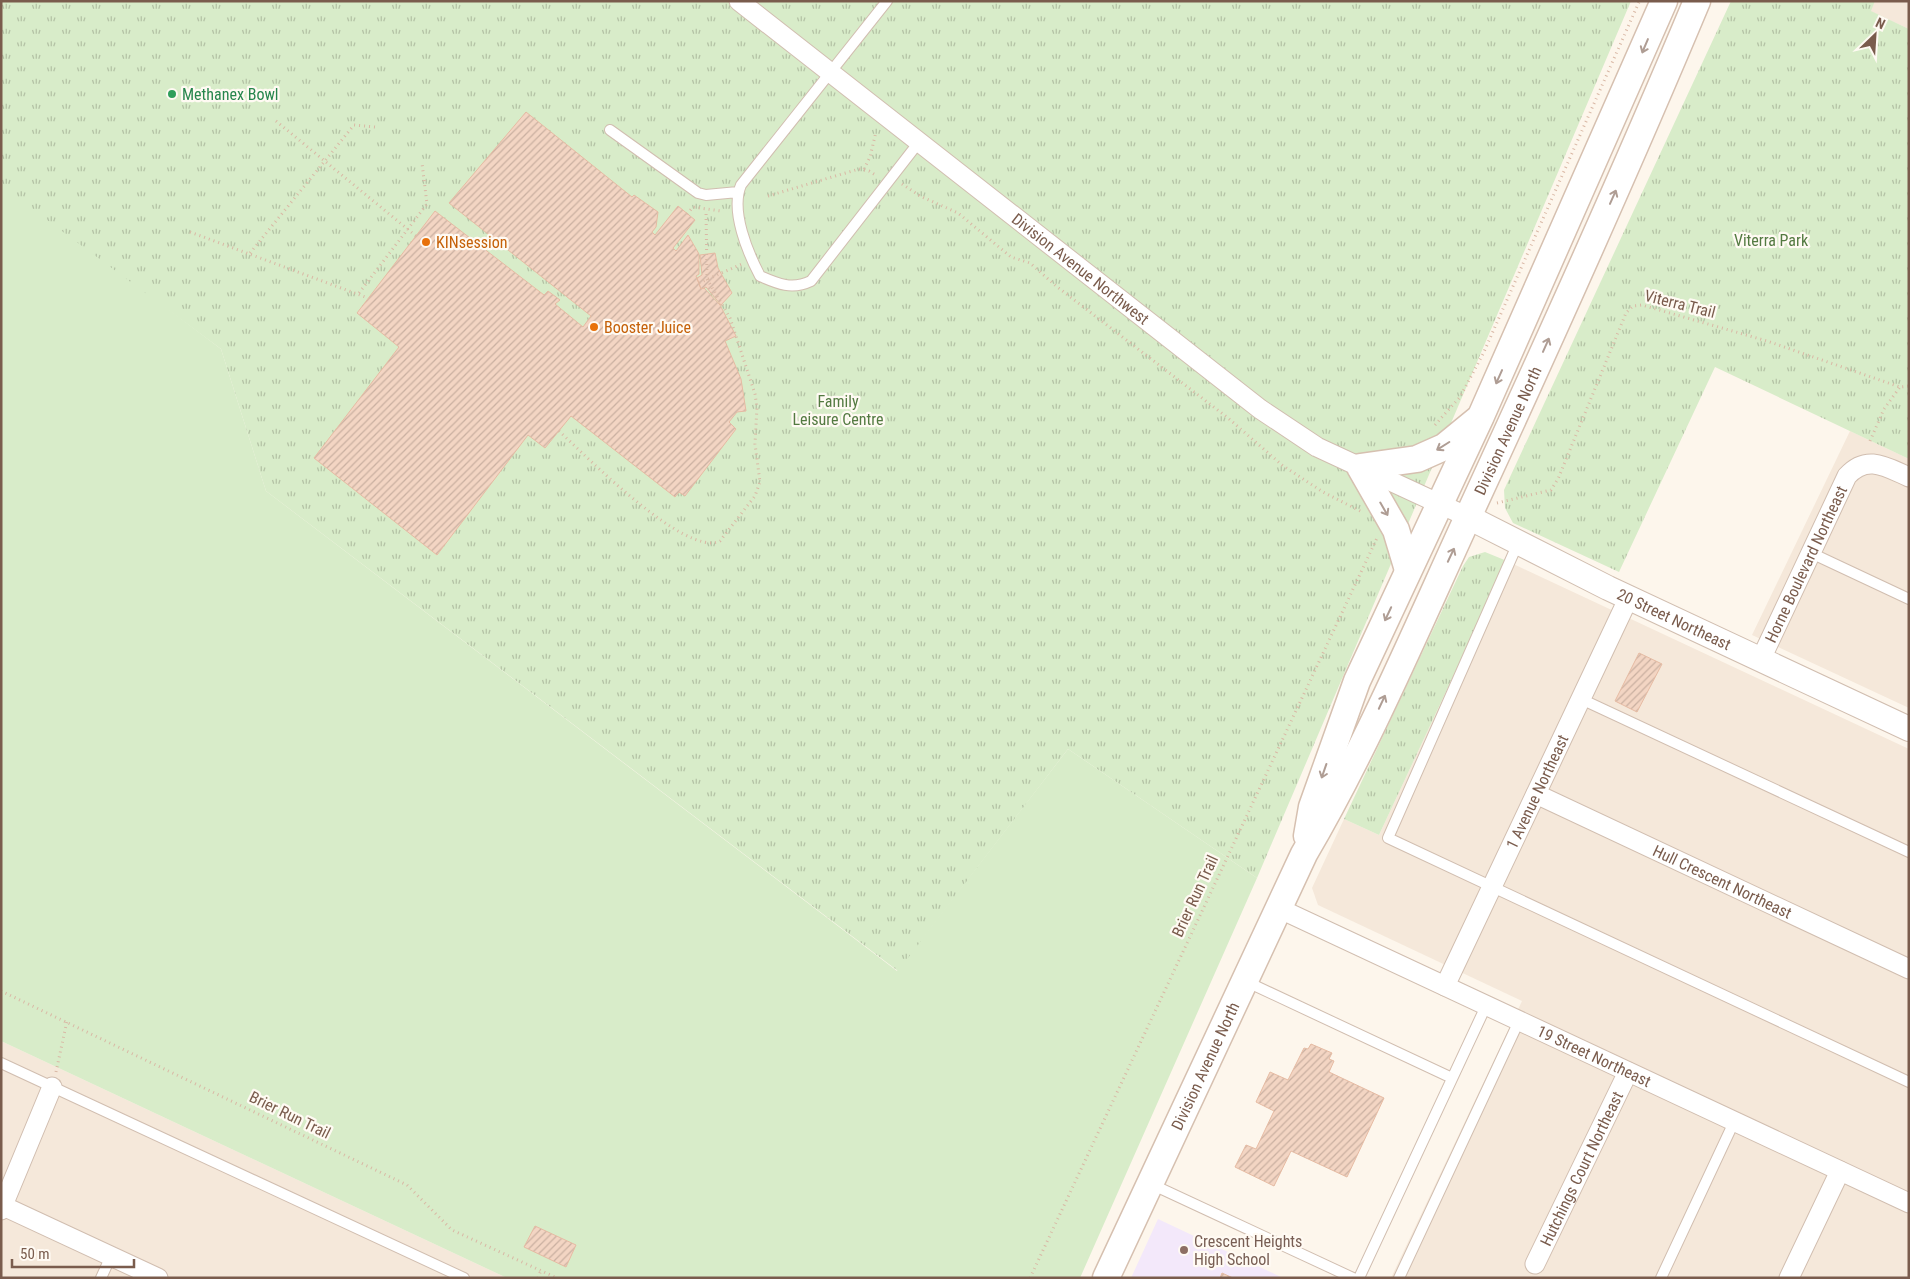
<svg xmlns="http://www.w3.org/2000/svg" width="1910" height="1279" font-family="'Roboto Condensed',sans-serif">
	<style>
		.residential { fill: #f5e8da }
		.education { fill: #f3e8fa }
		.grass { fill: #d8ecc9 }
		.park { fill: url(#park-tufts) }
		.building { fill: url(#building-hatch); stroke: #e6bba3 }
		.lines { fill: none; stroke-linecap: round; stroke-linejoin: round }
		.service-casing { stroke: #d1beb0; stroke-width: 12 }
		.minor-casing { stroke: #d1beb0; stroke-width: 21 }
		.tertiary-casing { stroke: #d1beb0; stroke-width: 26 }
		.secondary-casing { stroke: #d6c0b0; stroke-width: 29 }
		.path { stroke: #d9b8a5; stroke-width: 3; stroke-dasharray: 1 4; stroke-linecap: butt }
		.service { stroke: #fff; stroke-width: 10 }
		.minor { stroke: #fff; stroke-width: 19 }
		.tertiary { stroke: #fff; stroke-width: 24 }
		.secondary { stroke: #fff; stroke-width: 26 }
		.oneway { stroke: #af9d94 }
		.leisure-dot { fill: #2e9e5b; stroke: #fffaf3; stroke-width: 2 }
		.food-dot { fill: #e8710a; stroke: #fffaf3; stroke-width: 2 }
		.education-dot { fill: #8d6e63; stroke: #fffaf3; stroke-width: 2 }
		.labels { text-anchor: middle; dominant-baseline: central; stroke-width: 4.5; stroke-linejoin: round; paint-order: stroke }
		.leisure-label { font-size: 16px; fill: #27864d; stroke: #fffaf3; text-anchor: start }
		.park-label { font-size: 16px; fill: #537a41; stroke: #fffaf3 }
		.food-label { font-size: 16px; fill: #c56008; stroke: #fffaf3; text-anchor: start }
		.street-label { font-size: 16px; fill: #7a5c4d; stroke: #fffaf3 }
		.education-label { font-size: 16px; fill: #785e54; stroke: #fffaf3; text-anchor: start }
	</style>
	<defs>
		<pattern id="park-tufts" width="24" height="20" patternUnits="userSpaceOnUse" patternTransform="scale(1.25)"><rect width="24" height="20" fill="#d8ecc9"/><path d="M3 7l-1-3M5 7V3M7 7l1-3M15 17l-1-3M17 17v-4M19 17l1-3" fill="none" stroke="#b4c2a5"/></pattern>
		<pattern id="building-hatch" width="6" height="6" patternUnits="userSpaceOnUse" patternTransform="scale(1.25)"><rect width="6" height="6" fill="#f3d5c3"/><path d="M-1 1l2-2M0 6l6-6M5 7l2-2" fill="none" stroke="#cab0a1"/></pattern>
	</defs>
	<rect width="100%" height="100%" fill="#fdf6ec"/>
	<path class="residential" d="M1875 1H1909V29L1870 11Z
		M1850 431 1909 459V708L1752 635Z
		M1507 561 1909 749V1278H1391L1522 1001 1318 905 1312 888 1344 819 1379 835Z
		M1 1041 507 1278H1Z"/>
	<path class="education" d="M1158 1219 1283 1278H1131Z"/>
	<path class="grass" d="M1 1 143 290 221 349 266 491 897 971 1068 749 1257 878 1080 1278H507L1 1041Z"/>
	<path class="park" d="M1 1H1631L1257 878 1068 749 898 971 266 491 221 349 1 186Z
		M1731 1H1875L1871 11 1909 29V459L1715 367 1619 572 1513 523 1505 508 1504 490Z
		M1485 552 1507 561 1379 835 1344 819 1463 566 1469 557Z"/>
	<path class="building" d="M526 112 632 197 634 195 658 212 656 227 652 232 655 235 678 206 695 220 673 248 676 251 688 235 699 254V274L696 276 701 289 704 288 720 305 736 336 725 341 741 379 746 411 737 412 729 422 736 429 685 496 679 492 675 497 571 416 545 448 528 435 437 555 314 458 399 347 357 313 435 211 544 295 548 291 560 300 555 304 583 327 591 316 449 203Z
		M715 253 718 268 732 293 721 305 706 287 701 289 697 278 702 275 700 255Z
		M1639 653 1662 664 1637 712 1615 701Z
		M1311 1044 1332 1053 1329 1059 1334 1061 1329 1072 1384 1098 1347 1177 1291 1151 1274 1186 1235 1167 1246 1145 1256 1149 1274 1111 1256 1102 1270 1072 1288 1080 1304 1048 1308 1049Z
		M535 1226 576 1245 566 1267 524 1247Z
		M1222 1273 1233 1278H1220Z"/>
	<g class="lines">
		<g class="service-casing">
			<path id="service" d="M887 1 741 185C730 211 748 253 760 276 778 284 792 290 811 281L919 142
				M610 130 698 193 706 195 738 192
				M1518 543 1388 838 1909 1082
				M1811 553 1909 599
				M1581 699 1909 852
				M1245 981 1452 1078
				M1 1063 464 1278
				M1151 1184 1353 1278
				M101 1278 111 1256
				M1359 1278 1486 1006
				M1399 1278 1519 1021
				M1661 1278 1734 1122"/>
		</g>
		<g class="minor-casing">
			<g id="minor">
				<path id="s1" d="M739 1 1260 409 1317 447 1468 517"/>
				<path id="s2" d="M1761 659 1847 476C1867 454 1886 467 1909 477"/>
				<path id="s3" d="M1536 794 1909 969"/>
				<path id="s4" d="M1278 908 1909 1203"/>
				<path id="s5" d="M1445 986 1629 597"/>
				<path d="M1 1205 158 1278"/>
				<path d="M1 1210 52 1087"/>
				<path id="s6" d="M1535 1264 1628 1072"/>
				<path d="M1789 1278 1840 1171"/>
			</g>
		</g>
		<g class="tertiary-casing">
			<g id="tertiary">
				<path id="s7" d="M1468 517 1608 588 1909 729"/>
			</g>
		</g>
		<g class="secondary-casing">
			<g id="secondary">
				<path d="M1408 570 1396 530 1360 467 1417 459 1444 447 1477 420"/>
				<path d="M1307 836 1312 807 1357 681 1481 416 1664 1"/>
				<path id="s8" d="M1106 1278 1304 854C1369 743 1419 623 1473 506 1550 339 1626 171 1697 1"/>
			</g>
		</g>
		<path class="path" d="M276 121 416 236
			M864 169 870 157 876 132
			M902 184 920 196 958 213 1011 257 1030 263 1056 286 1228 418 1282 465 1323 492 1362 512
			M768 196 859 169 869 171 877 176
			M687 214 693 207 721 211
			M190 232 368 298
			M250 253 354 125 375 127
			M699 283 742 264
			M359 293 427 204 422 163
			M1435 425 1460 397 1483 354 1639 2
			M559 431C585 455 686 558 720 541L755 496 760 482 755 444 757 407 755 394 730 318 707 279 706 211
			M1870 441 1884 409 1900 387
			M1497 503 1551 490 1558 479 1626 313 1633 306 1642 305 1767 341 1900 387 1909 386
			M1 991 407 1185 452 1230 557 1278
			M56 1072 67 1021
			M538 1278 541 1270
			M1030 1278 1377 538"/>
		<use href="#service" class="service"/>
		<use href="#minor" class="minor"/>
		<use href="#tertiary" class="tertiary"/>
		<use href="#secondary" class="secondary"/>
	</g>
	<defs><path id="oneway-shaft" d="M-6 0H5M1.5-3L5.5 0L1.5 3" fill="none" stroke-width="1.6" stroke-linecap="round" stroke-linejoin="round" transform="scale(1.25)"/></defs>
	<g class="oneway">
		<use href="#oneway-shaft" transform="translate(1645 46) rotate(113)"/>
		<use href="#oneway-shaft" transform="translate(1613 197) rotate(-66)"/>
		<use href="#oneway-shaft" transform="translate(1546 345) rotate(-66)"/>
		<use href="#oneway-shaft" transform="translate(1499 377) rotate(114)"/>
		<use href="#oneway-shaft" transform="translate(1443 446) rotate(148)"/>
		<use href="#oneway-shaft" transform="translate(1384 509) rotate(60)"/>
		<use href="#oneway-shaft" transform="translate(1451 555) rotate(-65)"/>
		<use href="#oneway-shaft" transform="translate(1388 614) rotate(115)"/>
		<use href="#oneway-shaft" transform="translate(1382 702) rotate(-65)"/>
		<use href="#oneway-shaft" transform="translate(1324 771) rotate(109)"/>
	</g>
	<circle class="leisure-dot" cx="172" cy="94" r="5"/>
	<g class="food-dot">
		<circle cx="426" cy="242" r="5"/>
		<circle cx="594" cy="327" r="5"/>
	</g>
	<circle class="education-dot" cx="1184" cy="1250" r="5"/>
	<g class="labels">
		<g class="leisure-label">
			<text x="182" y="94">Methanex Bowl</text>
		</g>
		<g class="park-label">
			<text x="1771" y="240">Viterra Park</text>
			<text x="838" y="401">Family<tspan x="838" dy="18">Leisure Centre</tspan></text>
		</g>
		<g class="food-label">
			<text x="436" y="242">KINsession</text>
			<text x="604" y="327">Booster Juice</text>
		</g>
		<g class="street-label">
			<text stroke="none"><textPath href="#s1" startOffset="434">Division Avenue Northwest</textPath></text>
			<text transform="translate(1680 304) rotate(14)">Viterra Trail</text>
			<text stroke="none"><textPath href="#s8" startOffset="938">Division Avenue North</textPath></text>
			<text stroke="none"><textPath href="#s2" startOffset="105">Horne Boulevard Northeast</textPath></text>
			<text stroke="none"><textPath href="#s7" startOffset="230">20 Street Northeast</textPath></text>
			<text stroke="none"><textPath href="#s5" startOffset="215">1 Avenue Northeast</textPath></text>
			<text stroke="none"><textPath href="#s3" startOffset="206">Hull Crescent Northeast</textPath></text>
			<text transform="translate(1195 896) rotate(-65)">Brier Run Trail</text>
			<text stroke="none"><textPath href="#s4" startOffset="349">19 Street Northeast</textPath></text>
			<text stroke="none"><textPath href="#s8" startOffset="234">Division Avenue North</textPath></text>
			<text transform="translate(290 1115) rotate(26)">Brier Run Trail</text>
			<text stroke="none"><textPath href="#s6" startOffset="106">Hutchings Court Northeast</textPath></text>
		</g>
		<g class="education-label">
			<text x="1194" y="1241">Crescent Heights<tspan x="1194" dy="18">High School</tspan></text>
		</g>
	</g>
	<rect width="1910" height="1279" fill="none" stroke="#7a5c4d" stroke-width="5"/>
	<g transform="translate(1875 35) rotate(25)" stroke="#fffaf3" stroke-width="4" paint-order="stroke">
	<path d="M0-4L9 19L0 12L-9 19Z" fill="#7a5c4d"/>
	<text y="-8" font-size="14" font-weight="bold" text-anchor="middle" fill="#7a5c4d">N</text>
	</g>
	<path d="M12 1259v8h122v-8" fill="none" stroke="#7a5c4d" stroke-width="2.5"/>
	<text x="20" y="1259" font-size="15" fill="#7a5c4d" stroke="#fffaf3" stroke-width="4" paint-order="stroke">50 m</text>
</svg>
